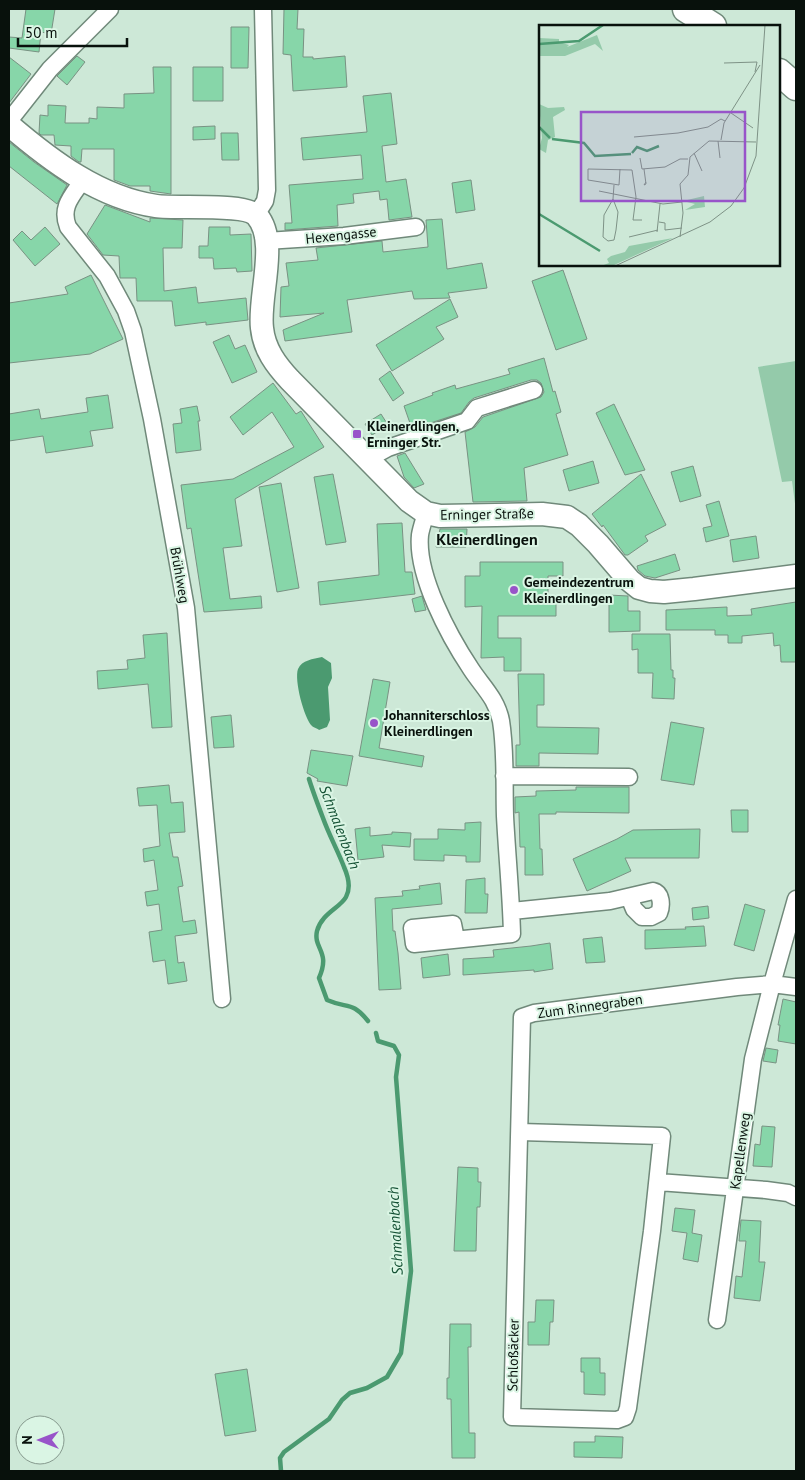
<svg xmlns="http://www.w3.org/2000/svg" width="805" height="1480" font-family="'PT Sans',sans-serif">
	<style>
		.green { fill: #94caaa }
		.water { fill: #4b9a70 }
		.lines { fill: none; stroke-linecap: round; stroke-linejoin: round }
		.stream { stroke: #4b9a70; stroke-width: 4.5 }
		.building { fill: #87d6a9; stroke: #799283 }
		.street-casing { stroke: #70897a; stroke-width: 19 }
		.secondary-casing { stroke: #70897a; stroke-width: 25 }
		.primary-casing { stroke: #70897a; stroke-width: 29 }
		.street { stroke: #fff; stroke-width: 16 }
		.secondary { stroke: #fff; stroke-width: 22 }
		.primary { stroke: #fff; stroke-width: 26 }
		.poi-dot { fill: #9854c9; stroke: #daf5e4; stroke-width: 2 }
		.labels { text-anchor: middle; dominant-baseline: central; stroke-width: 4; stroke-linejoin: round; paint-order: stroke }
		.street-label { font-size: 14px; fill: #08110c; stroke: #daf5e4 }
		.poi-label { font-size: 14px; font-weight: bold; fill: #08110c; stroke: #daf5e4; text-anchor: start }
		.water-label { font-size: 15px; font-style: italic; fill: #155235; stroke: #daf5e4 }
		.quarter-label { font-size: 16px; font-weight: bold; fill: #08110c; stroke: #daf5e4 }
		.inset-river { fill: none; stroke: #4b9a70; stroke-width: 2.5 }
		.inset-road { fill: none; stroke: #7e9286; stroke-width: 1 }
		.view { fill: #9854c9; fill-opacity: 0.15; stroke: #9854c9; stroke-width: 2.5 }
		.inset-edge { fill: none; stroke: #08110c; stroke-width: 2.5 }
	</style>
	<rect width="100%" height="100%" fill="#cde8d7"/>
	<path class="green" d="M796 361V511L792 481 782 482 758 367Z"/>
	<path class="water" d="M322 657 331 663 332 678 328 687 330 720 327 727 319 730C318 729 313 727 312 726 304 718 294 680 298 669 302 660 313 659 322 657Z"/>
	<g class="lines">
		<path class="stream" d="M309 779C313 792 318 805 323 818 329 835 338 851 344 867 348 876 351 888 346 897 340 908 322 913 317 931 313 949 331 951 319 978L327 1000C348 1009 352 1001 368 1021
			M281 1471 280 1458 284 1452 329 1419 342 1400 350 1393 367 1388 387 1377 401 1353 411 1271 396 1077 399 1055 394 1046 378 1041 376 1033"/>
	</g>
	<path class="building" d="M26 9H55L51 34 41 32 39 52 9 48V37L22 38Z
		M284 9H298L297 29H304L303 57H313V59L345 56 347 87 293 91 291 55 283 54Z
		M231 27H249L248 68H231Z
		M77 56 85 62 67 85 57 76Z
		M9 57 31 74 9 103Z
		M153 67H171V194L150 191V186H130L114 180V149H82L81 162H79L71 156V146L55 145 54 135H41L39 133 40 115 48 116V105L66 106 65 123H89V118L97 119V107L124 108V94L154 93Z
		M193 67H223V101H193Z
		M391 93 397 144 382 146 386 182 406 179 412 217 389 220 387 199 380 200 379 191 353 194 354 203 337 205 338 226 285 230V223H292L289 185 363 179 361 155 303 160 301 138 367 132 363 96Z
		M215 126V139L193 140V127Z
		M221 133H238L239 160H222Z
		M9 142 34 162 67 185 57 204 9 166Z
		M471 180 475 210 456 213 452 183Z
		M105 205 150 222V218L183 220 182 248H163L164 291 196 287 198 303 246 298 248 320 206 325V322L175 326 172 301H137L136 278H120L119 256 103 255 87 234Z
		M442 219 447 269 482 263 487 288 448 293 450 298 414 299 412 291 347 300 352 332 285 341 283 330 324 313 280 317 281 287 289 286 286 263 318 260 316 248 382 241 383 252 428 247 426 220Z
		M45 227 60 244 35 266 13 240 22 231 31 240Z
		M209 227H230V235L251 234 252 271 237 272 236 268 214 269 213 258H199V246H208Z
		M563 270 587 339 556 350 532 281Z
		M91 275 123 339 90 354 9 363V303L68 294 65 287Z
		M450 299 458 317 436 327 444 339 392 371 376 345Z
		M229 335 235 349 245 345 257 372 232 383 213 342Z
		M544 358 553 392 555 391 561 412 556 414 568 455 524 468 527 501 473 502 465 432 475 427 483 417 541 397 544 392 541 383 537 380H531L474 398 469 402 461 413 412 429 404 406 433 395 432 393 455 385 456 389 510 374 508 369Z
		M390 371 404 393 393 401 379 379Z
		M273 383 296 414 301 411 324 447 235 499 242 546 223 548 230 599 261 596 262 608 204 612 191 528 187 529 181 485 233 479 294 447 272 412 243 435 230 417Z
		M108 395 113 428 90 431 93 446 46 453 43 436 9 441V414L39 409 41 419 88 412 86 398Z
		M614 404 645 470 625 475 596 413Z
		M197 406 200 421H198L201 450 176 453 173 424 182 423 180 409Z
		M381 414 388 425 372 435 365 424Z
		M405 453 424 484 414 488 404 477 397 456Z
		M593 461 599 483 569 491 563 470Z
		M693 466 701 496 680 502 671 472Z
		M333 474 346 542 326 545 314 477Z
		M641 474 666 525 645 536 648 541 628 555H625L603 525 602 527 592 514Z
		M281 483 299 588 277 592 259 487Z
		M719 501 729 536 706 542 703 528 712 526 706 505Z
		M402 523 405 572H412L415 594 320 605 318 582 379 575 377 524Z
		M440 529H467L466 547H436Z
		M756 536 759 558 733 562 730 540Z
		M675 554 680 570 655 578 645 576 638 570 637 566Z
		M480 562H563V576H548V604H556V616H498V638H521V671H504V657L481 658 482 606 465 607V576H480Z
		M609 595 628 596V611H640V631L609 632Z
		M422 596 426 610 415 612 412 599Z
		M796 602V662H781L780 645 774 646 773 633 742 636V643H728V635H715V630H666V610L727 607V616L752 615 751 609Z
		M167 633 172 727 152 728 148 684 98 689 97 671 128 669 127 660 145 658 143 635Z
		M632 634H670L671 670H673V678H675L674 699 652 698 653 673H638V649L632 650Z
		M518 674H544V705H537V727L599 728 598 754 539 753V766H516V745H520Z
		M373 679 390 682 379 748 424 756 422 767 359 756Z
		M231 715 234 747 214 748 211 717Z
		M671 722 704 728 694 785 661 780Z
		M311 750 353 756 347 786 317 781 318 779 307 773Z
		M169 785 171 803 183 802 185 832 169 833 173 857H178L183 886 178 887 183 922 195 920 197 933 175 936 178 963 184 962 187 981 168 984 165 960 153 962 149 932 162 930 159 904 147 906 145 892 158 890 154 860 144 862 143 849 160 846 157 805 139 806 137 788Z
		M576 787H629V813L556 812V814H539L540 849H542L543 875H525V847H520L519 815V812L515 813V797L536 796V791L576 790Z
		M731 810H748V832H732Z
		M481 822 480 862H466V856L444 855V861L414 860V839H438V829L465 830V823Z
		M370 827V836L392 834V832L411 833 410 847 382 845 384 857 358 860 355 829Z
		M700 829 699 858H625L631 871 587 891 573 859 617 839 633 830Z
		M485 878V894H488L487 913H465L466 880Z
		M440 883 442 904 392 909 393 931H395L398 953 401 989 379 990 375 898 403 896 402 891 420 889 419 886Z
		M745 904 765 910 754 951 734 945Z
		M708 906 709 918 693 920 692 908Z
		M704 926 706 946 645 949V930L686 929 685 927Z
		M602 937 605 962 586 963 583 939Z
		M550 943 553 969 534 972V970L463 975V959L494 957 493 950 531 946Z
		M448 954 450 975 423 978 421 958Z
		M783 999 796 1002V1044L778 1041 780 1025H778Z
		M766 1048 778 1050 776 1063 763 1061Z
		M762 1126 775 1127 772 1167 753 1166 755 1144 760 1145Z
		M458 1167 478 1168V1182H481L480 1207H477L476 1251H454Z
		M675 1208 695 1210 692 1233 702 1235 698 1262 683 1259 687 1233 672 1231Z
		M741 1220 761 1221 759 1262H765L760 1301 734 1298 736 1276 742 1277 746 1241H739Z
		M536 1300H554L553 1322H550L549 1345H528V1322H535Z
		M450 1324H471V1347H468L469 1433H475V1458H452L451 1399H447V1378H449Z
		M581 1358H600V1373H605V1395L584 1394V1372H581Z
		M247 1369 256 1431 225 1436 215 1374Z
		M595 1436 623 1437 622 1458 574 1457V1442H595Z"/>
	<g class="lines">
		<g class="street-casing">
			<path id="street" d="M9 121 50 69 110 9
				M83 180C72 196 60 207 68 227L107 276 126 311 133 331 152 419 186 608 222 999
				M256 215 265 201 267 190 263 9
				M266 241 344 236 416 227
				M368 459 388 448 467 421 477 408 534 390
				M426 513C424 520 421 528 420 535 416 575 449 636 471 669 482 686 497 699 501 721 506 752 504 785 505 816 507 855 511 894 512 934L414 944 412 928 453 924 456 939
				M504 776 629 777
				M512 911 610 901 653 891C662 893 662 906 659 913L651 917H642L634 909 629 897
				M520 1132 662 1136 652 1231 628 1408 625 1417 617 1420 512 1417 522 1017 534 1013 737 987 772 984 796 987
				M658 1182 766 1190 788 1193 796 1197
				M717 1320 753 1059 772 984 796 899"/>
		</g>
		<g class="secondary-casing">
			<path id="secondary" d="M9 125C51 161 100 198 156 206 177 209 246 203 257 216 279 241 258 297 262 328 264 349 276 365 290 380L409 501 426 513 440 516 542 514 567 517 579 525 598 544 629 580 639 588 650 591 664 592 694 589 796 576"/>
		</g>
		<g class="primary-casing">
			<path id="primary" d="M686 9 713 26
				M779 72 796 87"/>
		</g>
		<use href="#street" class="street"/>
		<use href="#secondary" class="secondary"/>
		<use href="#primary" class="primary"/>
	</g>
	<g class="poi-dot">
		<rect x="352" y="429" width="10" height="10" rx="2.5"/>
		<circle cx="514" cy="590" r="5"/>
		<circle cx="374" cy="723" r="5"/>
	</g>
	<g class="labels">
		<g class="street-label">
			<text transform="translate(341 235) rotate(-6)">Hexengasse</text>
			<text transform="translate(487 514) rotate(-1)">Erninger Straße</text>
			<text transform="translate(180 575) rotate(80)">Brühlweg</text>
			<text transform="translate(590 1006) rotate(-8)">Zum Rinnegraben</text>
			<text transform="translate(740 1151) rotate(-82)">Kapellenweg</text>
			<text transform="translate(513 1355) rotate(-89)">Schloßäcker</text>
		</g>
		<g class="poi-label">
			<text x="367" y="426">Kleinerdlingen,<tspan x="367" dy="16">Erninger Str.</tspan></text>
			<text x="524" y="582">Gemeindezentrum<tspan x="524" dy="16">Kleinerdlingen</tspan></text>
			<text x="384" y="715">Johanniterschloss<tspan x="384" dy="16">Kleinerdlingen</tspan></text>
		</g>
		<g class="water-label">
			<text transform="translate(340 827) rotate(69)">Schmalenbach</text>
			<text transform="translate(395 1231) rotate(-93)">Schmalenbach</text>
		</g>
		<g class="quarter-label">
			<text x="487" y="539">Kleinerdlingen</text>
		</g>
	</g>
	<g transform="translate(539 25)">
		<rect width="241" height="241" fill="#cde8d7"/>
		<path d="M58 10 64 26 56 19 26 31H0V13L20 14V17L30 20 28 22ZM0 79 9 83 25 82 26 85 14 92 16 112 9 115 7 128 0 124 3 113ZM165 171 166 182 146 185 156 179 144 176ZM134 213 73 241H62L70 238 68 234 72 231 86 227 90 221Z" fill="#94caaa"/>
		<path class="inset-river" d="M0 19 40 16 64 0M0 102 11 113M13 114 45 118 56 131 92 129M93 128 98 122 108 126 120 121M0 189 61 226"/>
		<path class="inset-road" d="M185 38 218 37 216 47M192 88 214 103M95 112 139 108 169 102 182 94 186 96M182 115 185 98 221 40M179 116 181 133M155 128 163 146M101 133 103 144 126 142 141 134H149M81 144 80 160 49 155V144L93 145 97 172 94 195H103M105 144 107 159 105 160 107 157M60 166 124 179 143 177M74 174 79 187 77 205 75 215 69 216 64 212 65 190 74 174 75 160M120 197 126 198V205L143 203M118 207 121 179M90 212 119 205M141 212 144 188 141 159 149 150 151 132 170 116 217 117M76 241 171 197 192 181 205 163 217 131 226 0"/>
		<path class="view" d="M42 87H206V176H42Z"/>
		<rect width="241" height="241" class="inset-edge"/>
	</g>
	<rect width="805" height="1480" fill="none" stroke="#08110c" stroke-width="20"/>
	<g transform="translate(40 1440) rotate(270)"><circle r="24" fill="#daf5e4" stroke="#869a8e"/>
	<path d="M0-4L9 19L0 12L-9 19Z" fill="#9854c9"/>
	<text y="-8" font-size="14" font-weight="bold" text-anchor="middle" fill="#08110c">N</text>
	</g>
	<path d="M18 38v8h109v-8" fill="none" stroke="#08110c" stroke-width="2.5"/>
	<text x="25" y="38" font-size="15" fill="#08110c" stroke="#daf5e4" stroke-width="4" paint-order="stroke">50 m</text>
</svg>
